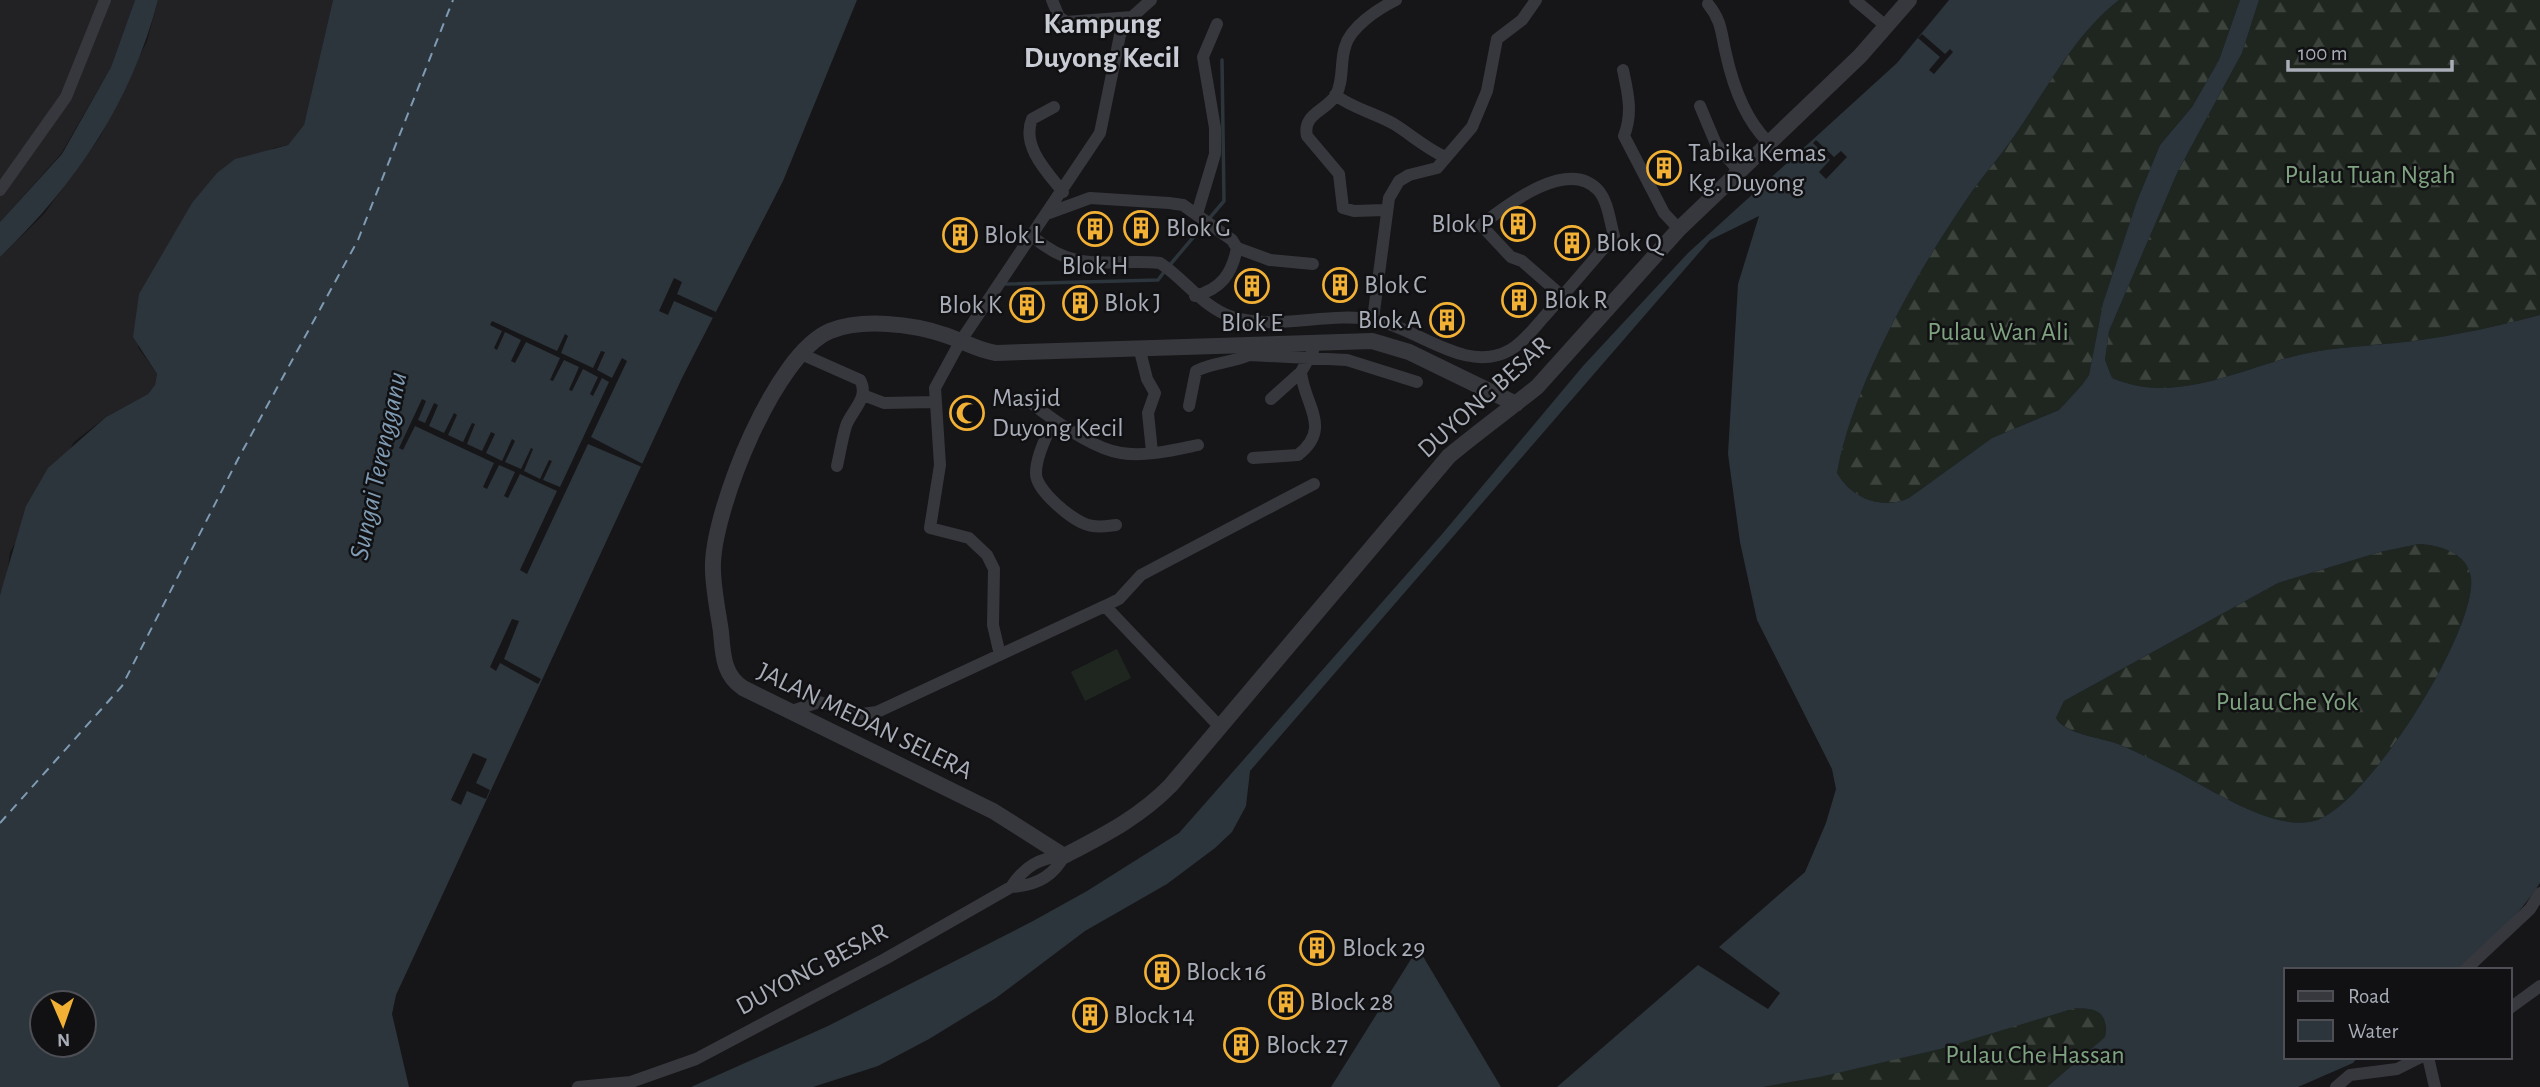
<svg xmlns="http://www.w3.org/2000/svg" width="2540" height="1087" font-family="'Alegreya Sans',sans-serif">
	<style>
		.built { fill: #222225 }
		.forest { fill: url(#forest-firs) }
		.pitch { fill: #1e261f }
		.water { fill: #2c353c; fill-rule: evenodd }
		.pier { fill: #161618 }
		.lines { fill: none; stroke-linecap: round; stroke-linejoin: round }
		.stream { stroke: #2c353c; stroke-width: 3.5 }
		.ferry { stroke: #7f9bb3; stroke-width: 2; stroke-dasharray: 9 7; stroke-linecap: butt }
		.minor { stroke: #37383d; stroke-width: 12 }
		.tertiary { stroke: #37383d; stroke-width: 16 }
		.labels { text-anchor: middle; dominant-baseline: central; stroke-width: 5; stroke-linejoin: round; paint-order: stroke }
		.poi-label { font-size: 26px; fill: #a8adb8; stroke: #111113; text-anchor: start }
		.park-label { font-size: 26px; fill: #7fa381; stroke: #111113 }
		.street-label { font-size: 26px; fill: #a8adb8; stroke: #111113 }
		.water-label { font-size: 28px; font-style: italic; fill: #7f9bb3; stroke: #111113 }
		.quarter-label { font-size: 30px; font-weight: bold; fill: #c9ccd4; stroke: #111113 }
	</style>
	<defs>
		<pattern id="forest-firs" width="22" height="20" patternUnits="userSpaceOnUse" patternTransform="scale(1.75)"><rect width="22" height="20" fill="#1e261f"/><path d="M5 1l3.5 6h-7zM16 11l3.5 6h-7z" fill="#3c433d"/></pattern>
	</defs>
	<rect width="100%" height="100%" fill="#161618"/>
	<path class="built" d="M0 0H135L111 67 61 154 0 222Z
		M158 0H333L304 126 288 145 274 148 204 190 192 204 138 347 157 374 155 385 148 394 106 417 74 442 10 552 7 576 0 594V257L44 214 100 137 147 41Z"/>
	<path class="forest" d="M2119 0H2240L2219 60 2192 107 2160 145 2137 201 2103 303 2089 375 2082 385 2059 410 1992 438 1909 498C1882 510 1852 499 1837 473 1853 383 1920 266 1973 190 1986 172 2002 154 2015 135 2047 89 2074 35 2119 0Z
		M2259 0H2540V315C2499 326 2457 335 2414 341 2383 345 2350 346 2319 351 2249 362 2182 408 2112 378L2105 360 2109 331 2178 171 2242 53Z
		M2419 544C2440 545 2468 552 2471 578 2477 631 2366 808 2314 821 2270 832 2206 785 2167 767 2151 759 2135 751 2118 744 2100 737 2067 735 2056 718L2064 701 2278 583 2380 552Z
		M2095 1008 2105 1018V1037L2047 1087H1763L1820 1077 2072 1009Z"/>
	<path class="pitch" d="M1117 649 1131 678 1085 701 1071 672Z"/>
	<path class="water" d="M135 0H158C131 103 76 184 0 257V222L62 154 111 67Z
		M333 0H857L783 181 682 378 396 995 392 1014 409 1087H0V595L26 506 48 468 106 417 148 394 155 385 157 374 133 337 139 294 192 203 217 173 235 159 288 145 304 125ZM42 1003H84V1045H42Z
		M1949 0H2119C2074 35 2047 89 2015 135 2002 154 1986 172 1973 190 1920 266 1853 383 1837 473 1852 499 1882 510 1909 498L1992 438 2059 410 2082 385 2089 375 2103 303 2137 201 2160 145 2192 107 2219 60 2240 0H2259L2242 53 2178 171 2109 331 2105 360 2112 378C2182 408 2249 362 2319 351 2350 346 2383 345 2414 341 2457 335 2499 326 2540 315V883C2518 917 2488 944 2457 970H2286V1057H2358L2353 1063 2298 1087H2047L2105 1037C2109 1011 2095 1007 2072 1009L1940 1049 1820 1077 1763 1087H1557L1698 965 1768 1009 1780 993 1719 947 1805 872 1826 823 1836 789 1832 769 1757 620 1740 542 1728 454 1738 284 1759 216 1710 240 1250 771 1246 806 1232 832 1215 848 1167 884 1085 931 996 998 929 1039 878 1066 813 1087H691L828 1026 1033 921 1087 891 1179 833 1443 533 1583 366 1688 253 1897 63ZM2419 544C2440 545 2468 553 2471 578 2477 631 2366 808 2314 821 2270 832 2206 785 2167 767 2151 759 2135 751 2118 744 2100 737 2066 735 2056 718L2064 701 2278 583 2380 552Z
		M1418 948 1501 1087H1331Z"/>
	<path class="pier" d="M1922 34 1945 54 1950 49 1953 52 1934 74 1929 70 1940 57 1918 38Z
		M1816 140 1834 157 1841 151 1847 157 1826 179 1819 172 1830 160 1813 143Z
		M674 278 682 282 677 294 716 312 713 318 674 301 668 315 659 311Z
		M492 321 557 351 565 334 568 336 561 353 593 368 601 351 605 352 597 370 612 378 622 358 627 361 591 437 643 464 642 467 588 444 527 574 520 570 557 491 520 474 508 498 504 496 515 472 499 465 487 489 483 487 494 463 415 426 403 450 399 448 422 399 426 401 418 420 425 423 434 403 438 405 429 426 444 433 454 413 457 415 448 435 463 442 472 423 475 424 467 444 482 451 491 432 495 434 486 453 502 461 512 439 515 441 505 462 521 469 531 448 533 449 524 471 540 479 549 460 552 461 543 480 560 487 609 382 602 378 593 396 590 394 598 377 583 369 572 391 569 390 579 367 564 360 553 381 550 380 560 358 526 342 515 363 511 361 521 340 505 332 497 350 494 348 502 331 490 325Z
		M512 619 519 621 504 659 541 679 538 684 500 663 496 671 490 667Z
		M473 753 487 759 476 783 490 790 486 799 467 791 461 805 451 800Z"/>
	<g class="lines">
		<path class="stream" d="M1169 266 1224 201 1222 60
			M1006 284 1158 280 1164 272"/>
		<path class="ferry" d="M0 823 122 686 238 459 358 240 453 0"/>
		<path class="minor" d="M1052 0 1059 17 1066 22 1132 17
			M1855 0 1887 27
			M1708 4C1722 21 1721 33 1726 54 1733 86 1745 119 1768 142
			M1623 70C1628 93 1633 113 1624 136L1664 213 1679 229
			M1335 95C1354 109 1375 113 1394 124 1413 136 1424 147 1445 157
			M1700 106 1716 144 1738 170
			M1054 107 1032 119C1021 146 1047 172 1063 192
			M0 190 66 97 105 0
			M1385 210 1354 211 1343 208 1339 174 1307 136C1302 114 1326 111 1336 95 1344 80 1340 62 1345 47 1350 27 1378 9 1396 0
			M1049 213 1090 198 1169 203 1183 205 1232 240 1237 248C1232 274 1221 289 1195 296
			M1197 214 1215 154V128L1203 57 1217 24
			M1033 237C1078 275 1108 258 1160 263 1186 280 1201 306 1232 317 1277 331 1329 311 1375 320 1418 328 1466 375 1510 350 1523 343 1534 328 1544 317 1568 290 1591 263 1614 236 1610 222 1608 201 1598 190 1567 157 1506 206 1481 225L1511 257 1522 261 1562 296
			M1237 248 1270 260 1313 264
			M1373 319 1389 198 1399 181 1409 175 1437 168 1472 127 1487 91 1497 39 1522 20 1536 0
			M1248 343 1249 355 1347 360 1417 382
			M1139 347 1147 379 1155 393 1148 413 1152 452
			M799 353 860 380C870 398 851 411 846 426 842 439 840 453 837 466
			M863 395 884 403 935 402
			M1026 399C1049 417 1093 449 1121 453 1145 457 1174 450 1198 445
			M1271 399 1301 372
			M1189 406 1196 371C1213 362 1231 363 1249 355
			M1053 420C1047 436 1036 456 1036 473 1035 490 1073 521 1088 525 1097 528 1107 526 1116 525
			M1253 458 1298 455C1333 428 1304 405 1301 372L1313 351
			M1105 606 1119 599 1141 575 1314 484
			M1000 655 993 625 994 569 987 555 969 538 930 528 940 465 935 388 960 342 1100 133 1120 35 1132 17 1151 0
			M789 712 819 702 862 714 877 712 1105 606 1220 727
			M1011 887C1025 866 1039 858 1064 856
			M2465 970 2530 909 2540 893
			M2510 1008 2540 986
			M2428 1057 2435 1087
			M578 1087 631 1082 696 1059 885 959 1011 887C1035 886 1053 877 1064 856
			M2336 1087 2350 1075 2397 1069 2421 1057"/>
		<path class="tertiary" d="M1516 404 1409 352 1372 341 996 353C977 350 963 341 945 335 913 324 862 318 830 331 775 354 715 506 713 563 712 585 718 610 721 632 723 654 723 675 743 688L993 811 1064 856C1104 835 1140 817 1171 785L1449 456C1478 432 1508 410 1537 387L1679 229 1860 56 1909 0"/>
	</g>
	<defs>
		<g id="building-ring" transform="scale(1.75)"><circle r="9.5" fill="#111113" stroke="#f2b134" stroke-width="1.5"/><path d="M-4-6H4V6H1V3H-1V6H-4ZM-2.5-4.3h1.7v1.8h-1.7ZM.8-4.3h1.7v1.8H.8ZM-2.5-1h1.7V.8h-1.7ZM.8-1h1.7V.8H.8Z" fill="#f2b134"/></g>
		<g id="mosque-ring" transform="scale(1.75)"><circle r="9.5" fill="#111113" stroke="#f2b134" stroke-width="1.5"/><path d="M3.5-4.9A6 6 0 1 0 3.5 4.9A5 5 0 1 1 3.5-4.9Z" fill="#f2b134"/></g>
	</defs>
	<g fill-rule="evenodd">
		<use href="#building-ring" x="1664" y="168"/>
		<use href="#building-ring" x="1518" y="224"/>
		<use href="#building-ring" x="1141" y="228"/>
		<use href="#building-ring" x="1095" y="229"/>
		<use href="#building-ring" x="960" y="235"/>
		<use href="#building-ring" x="1572" y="243"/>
		<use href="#building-ring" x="1340" y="285"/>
		<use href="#building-ring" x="1252" y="286"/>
		<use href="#building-ring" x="1519" y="300"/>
		<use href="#building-ring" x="1080" y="303"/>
		<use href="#building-ring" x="1027" y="305"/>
		<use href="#building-ring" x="1447" y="320"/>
		<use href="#mosque-ring" x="967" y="413"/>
		<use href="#building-ring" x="1317" y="948"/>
		<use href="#building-ring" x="1162" y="972"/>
		<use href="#building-ring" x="1286" y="1002"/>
		<use href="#building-ring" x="1090" y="1015"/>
		<use href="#building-ring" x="1241" y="1045"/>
	</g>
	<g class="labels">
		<g class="poi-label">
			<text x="1688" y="153">Tabika Kemas<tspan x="1688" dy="30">Kg. Duyong</tspan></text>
			<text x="1494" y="224" text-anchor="end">Blok P</text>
			<text x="1166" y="228">Blok G</text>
			<text x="984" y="235">Blok L</text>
			<text x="1596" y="243">Blok Q</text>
			<text x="1095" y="266" text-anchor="middle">Blok H</text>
			<text x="1364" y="285">Blok C</text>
			<text x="1544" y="300">Blok R</text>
			<text x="1104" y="303">Blok J</text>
			<text x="1002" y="305" text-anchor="end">Blok K</text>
			<text x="1422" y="320" text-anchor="end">Blok A</text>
			<text x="1252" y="323" text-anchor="middle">Blok E</text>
			<text x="992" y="398">Masjid<tspan x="992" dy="30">Duyong Kecil</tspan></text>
			<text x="1342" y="948">Block 29</text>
			<text x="1186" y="972">Block 16</text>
			<text x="1310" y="1002">Block 28</text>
			<text x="1114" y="1015">Block 14</text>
			<text x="1266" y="1045">Block 27</text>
		</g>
		<g class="park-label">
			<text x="2370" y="175">Pulau Tuan Ngah</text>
			<text x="1998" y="332">Pulau Wan Ali</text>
			<text x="2287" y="702">Pulau Che Yok</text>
			<text x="2035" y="1055">Pulau Che Hassan</text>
		</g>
		<g class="street-label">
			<text transform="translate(1484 397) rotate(-42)">DUYONG BESAR</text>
			<text transform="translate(865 721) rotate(26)">JALAN MEDAN SELERA</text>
			<text transform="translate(812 969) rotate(-28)">DUYONG BESAR</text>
		</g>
		<g class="water-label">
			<text transform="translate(379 466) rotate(-78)">Sungai Terengganu</text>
		</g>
		<g class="quarter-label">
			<text x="1102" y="24">Kampung<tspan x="1102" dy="34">Duyong Kecil</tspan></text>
		</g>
	</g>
	<rect x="2284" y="968" width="228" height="91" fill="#111113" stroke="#4d4f55" stroke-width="2"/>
	<rect x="2298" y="991" width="35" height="10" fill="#37383d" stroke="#4d4f55" stroke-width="2"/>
	<text x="2348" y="1003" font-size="21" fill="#a8adb8">Road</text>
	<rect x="2298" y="1020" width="35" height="21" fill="#2c353c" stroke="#4d4f55" stroke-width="2"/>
	<text x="2348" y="1038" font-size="21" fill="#a8adb8">Water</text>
	<g transform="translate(63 1024) rotate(178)"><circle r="33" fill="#111113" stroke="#4d4f55" stroke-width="2"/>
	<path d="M0-5L12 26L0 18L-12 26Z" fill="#f2b134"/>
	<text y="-10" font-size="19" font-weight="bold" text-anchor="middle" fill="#a8adb8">N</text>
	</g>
	<path d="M2288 60v10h164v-10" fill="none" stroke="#a8adb8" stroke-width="3.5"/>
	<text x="2298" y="60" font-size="21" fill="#a8adb8" stroke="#111113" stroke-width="5" paint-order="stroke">100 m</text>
</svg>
